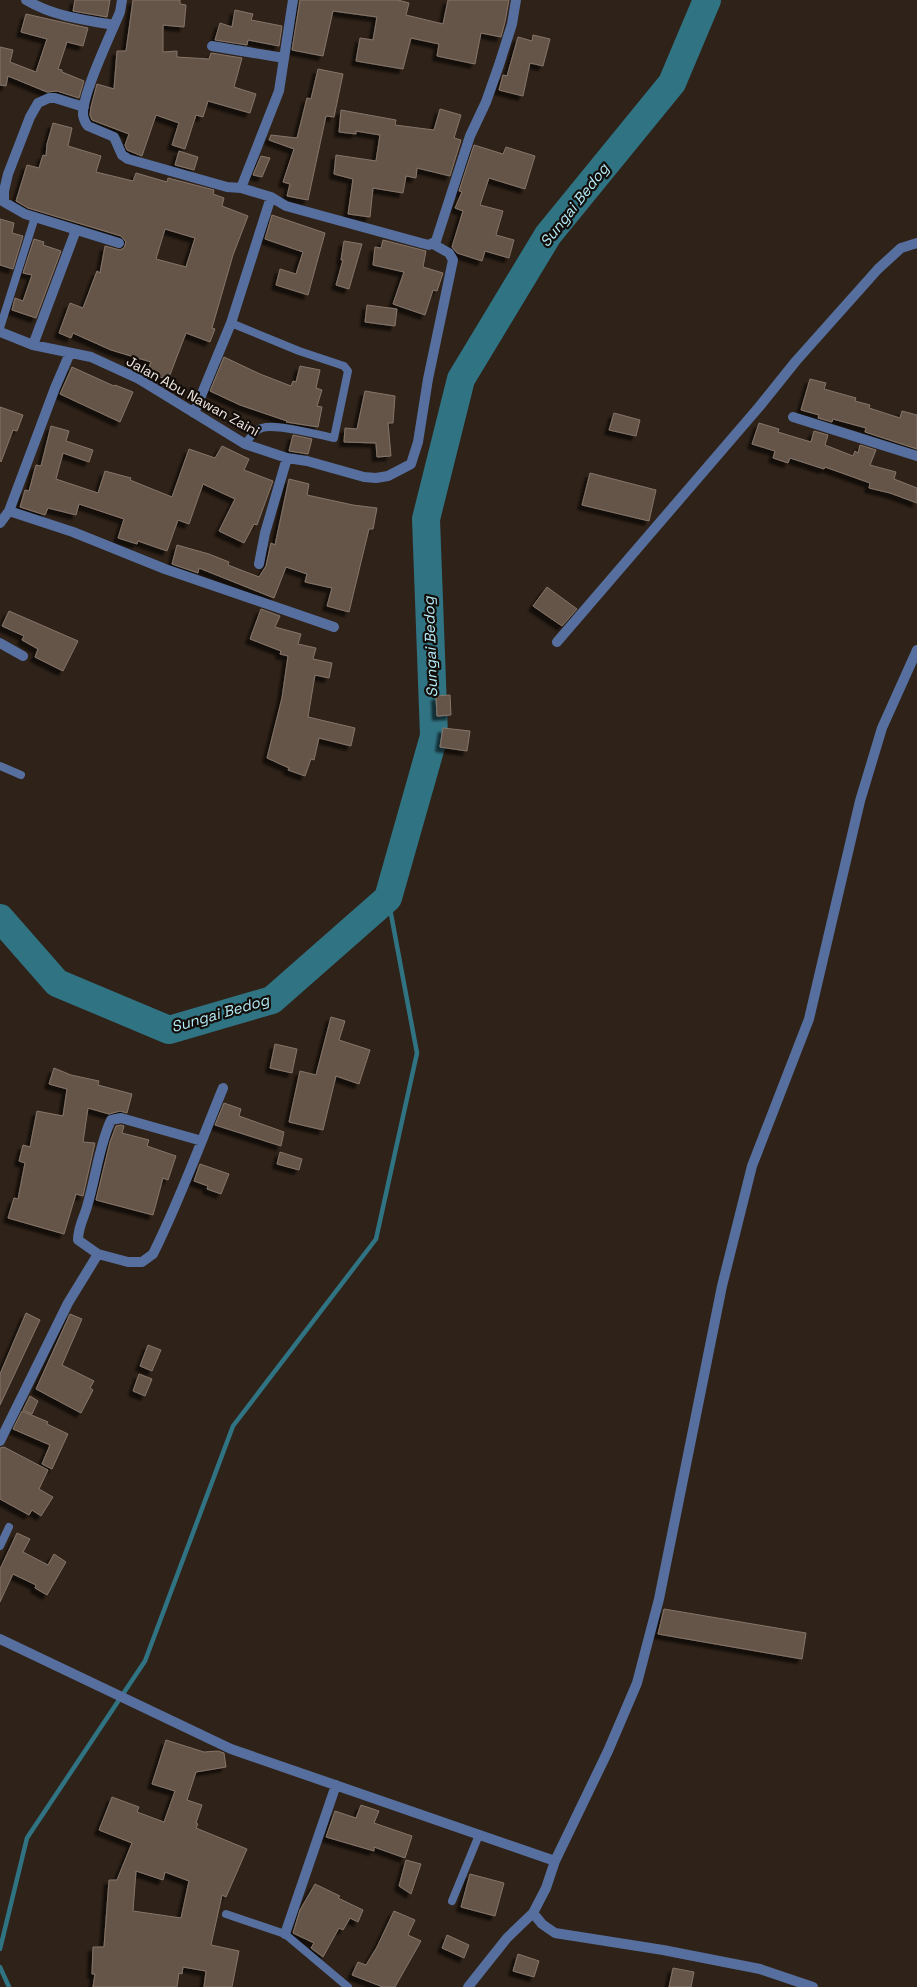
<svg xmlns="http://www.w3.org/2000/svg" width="917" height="1987" font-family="'Space Grotesk',sans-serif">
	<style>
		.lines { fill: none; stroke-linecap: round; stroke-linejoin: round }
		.stream { stroke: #307383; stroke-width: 4.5 }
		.river { stroke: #307383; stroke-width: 28 }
		.building { fill: #65554a; stroke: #857569; fill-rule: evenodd; filter: url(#shadow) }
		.lane { stroke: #566f9e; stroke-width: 8 }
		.street { stroke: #566f9e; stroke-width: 10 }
		.labels { text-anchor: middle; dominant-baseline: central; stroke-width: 4.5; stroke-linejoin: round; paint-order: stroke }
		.street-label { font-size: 14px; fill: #f0e7e0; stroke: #120d08 }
		.water-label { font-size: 15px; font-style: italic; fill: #b3eaf9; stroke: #120d08 }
	</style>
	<defs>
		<filter id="shadow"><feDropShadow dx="-4.5" dy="4.5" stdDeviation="1" flood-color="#0009"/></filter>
	</defs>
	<rect width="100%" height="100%" fill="#2f2218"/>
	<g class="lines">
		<path class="stream" d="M0 1949 27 1838 145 1661 233 1426 376 1239 417 1053 388 898
			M0 1967 9 1987"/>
		<path class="river" d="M0 918 57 983 169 1030 272 1000 388 898 434 736 426 519 461 379 548 235 672 83 707 0"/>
	</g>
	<path class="building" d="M75 0H110L107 17 73 11Z
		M133 0H180V4L186 5 184 27 163 25V52L177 51V57L209 59 211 53 242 58 234 87 256 94 250 113 208 101 203 117 196 115 185 149 172 145 179 123 156 115 142 156 127 150 125 145 129 134 92 120 90 115 91 107 97 84 114 89 117 51H126Z
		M300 0H398L409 3 406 15 443 24 448 0H509L505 22 501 37 481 33 475 64 437 56 439 44 411 38 403 69 356 61 360 38 373 40 377 17 333 11 323 56 292 50Z
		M235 10 253 14 251 20 282 26 279 46 248 40 247 45 215 40 220 23 232 27Z
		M26 14 88 28 83 46 67 42 58 69 62 70V72L84 81 79 98 57 91 47 92 8 76 6 86 0 85V47L13 50 10 62 36 72 47 39 21 32Z
		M533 35 550 39 543 66 530 63 523 96 499 90 503 75 507 76 518 37 532 41Z
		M318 69 343 74 334 117 326 116 308 200 287 196 290 184 283 182 294 149 269 140 271 135 297 138 307 98 311 99Z
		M440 109 461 115 454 138 461 140 450 176 417 168 416 178 406 176 403 193 373 188 370 217 348 214 353 179 334 174 336 155 376 161 380 135 356 131V134L339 132 341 110 396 120 395 125 434 130Z
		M53 123 72 128 68 146 101 156 96 172 133 181 136 173 167 182 168 178 214 190 213 194 224 198 222 206 248 216 233 255 212 328 215 329 210 342 186 333 168 380 147 372 151 362 111 350 73 333 71 338 59 333 70 303 83 308 97 271 100 273 105 246 120 250 124 248 126 242 121 236 28 208 16 201 27 165 39 168 43 155 46 156 47 144ZM165 229 195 238 186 267 156 259Z
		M474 145 503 154 506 147 535 156 525 189 489 178 480 205 503 211 496 235 514 240 509 258 485 251 482 261 457 253 452 247 463 211 455 208 462 192 459 191Z
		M179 151 198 157 194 170 175 165Z
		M261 156 270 158 262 177 253 175Z
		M272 215 325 233 308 295 276 285 280 269 296 274 303 252 265 239Z
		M0 219 14 223 12 233 23 236 13 269 0 265Z
		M34 239 44 242 43 245 61 251 36 318 12 310 15 298 23 301 32 275 23 273Z
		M383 240 426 251 423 267 443 273 437 291 433 290 425 315 393 304 404 272 373 265 375 247 381 248Z
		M344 241 362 244 349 289 336 285 343 260H341Z
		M367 305 397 309 395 326 365 322Z
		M224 357 260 374 291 386 293 381 296 382 300 366 320 370 316 388 322 390 317 406 322 407 318 427 286 422 287 421 240 405 210 391Z
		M72 367 114 386 115 385 133 392 120 422 60 394Z
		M810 379 826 383 824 389 856 398 855 401 870 405 869 408 900 418 902 411 917 415V449L865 432 866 428 833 419 832 422 818 418 819 415 801 410Z
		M365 391 395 396 393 423H388L391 456 377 457 376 443 344 442 345 428 357 429Z
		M0 407 23 415 17 431 13 430 1 462 0 461Z
		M614 413 640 420 636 436 609 430Z
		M759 423 779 429 778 432 811 442 814 431 828 435 825 445 853 456 855 451 858 453 860 445 876 450 870 465 896 472 894 479 917 488V503L890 493 869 488 870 483 825 467 824 469 790 458 788 463 773 458 775 451 752 444Z
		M51 426 69 431 66 441 93 450 89 462 63 453 56 479 98 493 105 471 131 478 130 480 172 497 189 449 215 458 222 446 249 459 244 470 273 481 257 525 254 524 244 543 219 531 235 499 203 484 189 524 178 520 167 551 138 541 137 544 118 538 124 519 79 504 76 515 48 508 45 515 20 507 25 490 29 491 36 465 41 466Z
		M293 435 312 439 308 454 289 451Z
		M590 473 656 490 649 521 582 505Z
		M289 479 309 484 307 495 353 505 377 508 373 529H369L349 612 327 606 332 588 305 582 307 574 286 567 274 598 199 568 198 573 172 564 177 545 209 554 229 562 228 565 259 577 266 566 271 543 275 545Z
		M547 587 577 609 562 626 533 606Z
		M261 609 280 616 275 627 301 634 298 644 316 648 313 659 332 663 329 678 315 675 308 717 355 728 351 746 319 738 314 760 311 759 305 776 288 770 289 768 267 758 282 698 288 656 280 654 281 651 250 639Z
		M9 611 78 641 63 671 35 657 38 649 22 640 24 636 2 626Z
		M450 695 451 715 437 716 436 696Z
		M443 728 470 731 467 751 440 747Z
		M331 1017 345 1021 339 1040 370 1050 359 1084 336 1076 323 1130 289 1122 300 1071 316 1075Z
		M275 1044 297 1049 292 1073 270 1068Z
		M54 1068 71 1075 99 1081 98 1085 132 1094 127 1113 120 1111 109 1114 88 1108 83 1142 95 1143 83 1196 76 1194 64 1234 8 1218 14 1198 18 1199 25 1163 19 1161 23 1145 30 1147 37 1111 63 1116 67 1089 49 1084Z
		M224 1103 241 1109 239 1116 284 1132 281 1146 215 1125Z
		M121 1125 124 1126 122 1133 149 1140 147 1146 176 1156 168 1180 163 1178 153 1215 96 1200 110 1142 116 1126Z
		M280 1152 302 1159 299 1170 277 1164Z
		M200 1164 229 1174 221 1194 207 1189 208 1186 194 1181Z
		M26 1313 40 1320 0 1405V1374Z
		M70 1314 82 1319 62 1365 94 1381 90 1388 93 1390 81 1413 36 1389Z
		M148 1345 161 1350 152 1371 140 1366Z
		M139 1374 152 1379 145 1396 133 1391Z
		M30 1396 38 1401 32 1414 23 1410Z
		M22 1411 48 1422 47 1424 68 1434 52 1469 42 1464 50 1445 13 1429Z
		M4 1447 48 1470 39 1489 53 1497 41 1516 32 1510 29 1515 0 1499V1448Z
		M17 1533 30 1539 23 1552 48 1565 54 1554 66 1562 47 1595 35 1588 36 1585 13 1574 0 1602V1569Z
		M664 1609 806 1633 802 1659 658 1634Z
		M166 1740 204 1752 218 1751 224 1753 226 1767 196 1772 187 1800 202 1805 196 1823 198 1824 196 1828 247 1849 226 1897 222 1895 211 1945 239 1951 232 1987H204L206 1971 183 1967 182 1974 179 1973 177 1987H93L95 1974H92L93 1947H104L109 1880H117L132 1843 99 1830 112 1797 139 1807 137 1812 164 1822 175 1791 152 1784ZM136 1871 163 1880 165 1872 189 1881 181 1918 133 1911Z
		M361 1805 379 1811 374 1823 412 1836 405 1858 374 1847V1851L326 1837 335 1811 356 1818Z
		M406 1860 421 1864 411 1894 399 1886Z
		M470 1874 504 1883 495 1916 461 1907Z
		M315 1884 340 1896 338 1898 363 1910 358 1922 350 1918 343 1930 339 1928 323 1957 311 1948 314 1943 293 1933 300 1910Z
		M394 1911 415 1920 408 1935 421 1941 395 1987H383L352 1975 358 1962 366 1965 377 1947Z
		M447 1935 469 1945 464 1958 442 1948Z
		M518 1954 539 1961 534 1977 513 1971Z
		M673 1968 694 1972 691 1987H669Z"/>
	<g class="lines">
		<path class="lane" d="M231 323 299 351 344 366 348 371 334 438C318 435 276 423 262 428 254 430 250 438 245 444
			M0 328 35 217
			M0 766 21 775
			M0 1546 9 1527
			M452 1901 479 1835
			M226 1914 285 1934 348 1987"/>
		<path class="street" d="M26 0C53 16 83 20 114 25
			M122 0 120 12C111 34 82 94 83 115 84 120 85 123 88 126L114 137 122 155 128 159 227 187 241 188
			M212 46 284 58
			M84 107 55 98H49L38 103 30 117 8 174 4 191V202L25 214 119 243
			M271 197 286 206 421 243 429 245 436 241 470 136 486 102 499 65 512 24 516 0
			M0 332 33 345 91 357 139 379 245 444 287 458 307 461 364 477 376 478 388 476 411 464 418 442 428 379 453 260 449 253 433 244
			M33 345 76 230
			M194 413 231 323 271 197 241 188 279 91 293 0
			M793 417 917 456
			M9 511 73 532 165 569 334 627
			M0 523 9 511 55 388 70 353
			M259 564 265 533 287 458
			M557 642 759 407 796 361 878 269 901 248 917 243
			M0 643 23 656
			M98 1254 78 1240C78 1226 85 1216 88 1203 96 1176 99 1146 111 1120L121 1118 202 1141
			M0 1441 68 1303 98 1254 128 1262H142L153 1254C180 1200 200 1144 223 1088
			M0 1639 231 1749 555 1861
			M285 1934 336 1785
			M468 1987 507 1938 533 1913
			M813 1987 760 1969 663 1950 555 1933 542 1924 533 1913 546 1888 555 1861 608 1751 637 1683 659 1599 722 1286 752 1166 809 1019 860 801 882 728 917 650"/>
	</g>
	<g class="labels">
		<g class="street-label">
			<text transform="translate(193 396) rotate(29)">Jalan Abu Nawan Zaini</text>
		</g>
		<g class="water-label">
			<text transform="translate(574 205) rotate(-52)">Sungai Bedog</text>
			<text transform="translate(430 647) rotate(-92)">Sungai Bedog</text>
			<text transform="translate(220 1013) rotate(-16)">Sungai Bedog</text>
		</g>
	</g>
</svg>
